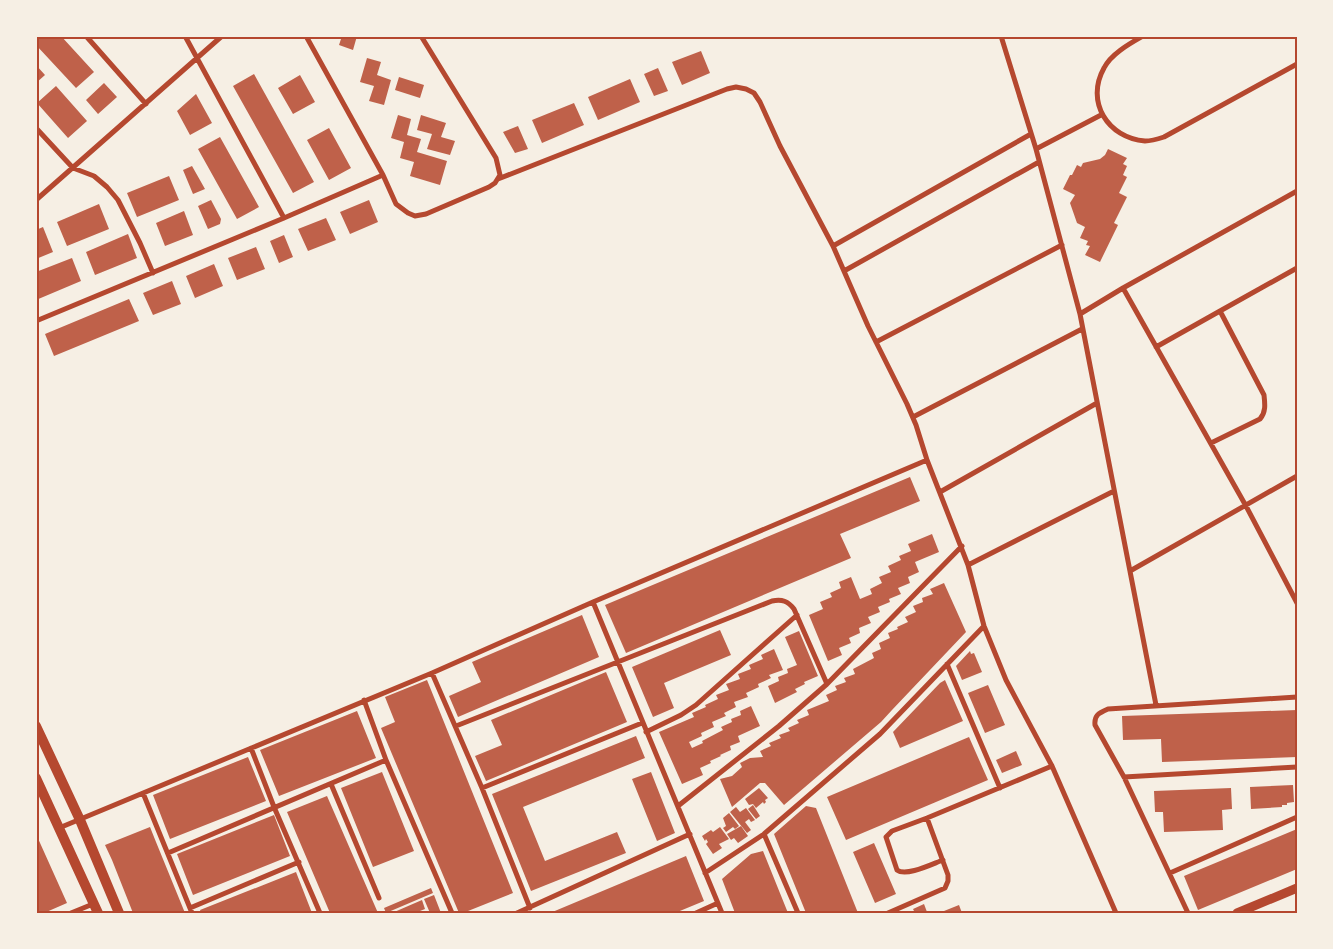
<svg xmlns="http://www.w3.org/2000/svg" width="1333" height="949" font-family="'Roboto Condensed',sans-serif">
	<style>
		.building { fill: #bf614a }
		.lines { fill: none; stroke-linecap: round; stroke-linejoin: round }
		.minor { stroke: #b5482f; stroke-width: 5 }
		.tertiary { stroke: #b5482f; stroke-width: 9 }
		.secondary { stroke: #b5482f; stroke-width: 10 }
		.neatline { fill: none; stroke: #b5482f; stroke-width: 2 }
	</style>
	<rect width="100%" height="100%" fill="#f6efe4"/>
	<path class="building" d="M36 36H61L94 72 76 88 36 45Z
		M342 36H357L353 50 339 45Z
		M701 51 710 73 682 85 672 62Z
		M367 58 381 62 377 75 391 80 384 105 369 101 374 86 360 82Z
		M36 65 45 75 36 83Z
		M658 68 668 91 654 96 644 74Z
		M254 74 314 182 293 193 233 86Z
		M300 75 315 102 293 114 278 88Z
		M399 77 424 85 420 98 395 90Z
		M630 79 640 102 598 120 588 97Z
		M104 83 117 97 98 114 86 100Z
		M56 86 87 121 68 138 37 103Z
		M196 94 212 123 190 135 177 111Z
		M574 103 584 125 542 143 532 120Z
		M398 115 411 119 407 135 421 139 417 152 447 161 440 185 410 176 414 162 400 158 404 142 391 138Z
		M421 115 446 123 441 137 455 141 450 155 427 149 432 134 417 130Z
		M518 126 528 149 515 153 503 132Z
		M329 128 351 168 329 180 307 140Z
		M220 137 259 207 237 219 198 149Z
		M1108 149 1127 158 1123 164 1127 166 1123 175 1127 177 1119 193 1127 197 1114 223 1118 225 1100 262 1085 255 1090 246 1086 245 1088 241 1080 238 1085 227 1077 223 1070 203 1075 195 1063 189 1070 175H1072L1077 165 1081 167 1083 163 1100 159 1105 155Z
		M192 166 205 189 193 194 183 170Z
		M169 176 179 200 137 217 127 193Z
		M211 200 221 219 220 224 208 229 198 206Z
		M369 200 378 222 350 234 340 212Z
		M99 204 109 229 67 246 57 222Z
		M184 211 193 235 165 246 156 223Z
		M326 218 336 240 308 251 298 229Z
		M43 227 53 252 36 259V230Z
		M128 234 137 258 95 275 86 252Z
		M284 235 293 257 279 263 270 241Z
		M256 247 265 269 237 280 228 258Z
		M72 258 81 281 36 300V272Z
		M214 264 223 286 195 298 186 276Z
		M172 281 181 304 153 315 143 293Z
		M129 299 139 321 54 356 45 334Z
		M910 477 920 501 840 534 851 558 626 653 605 605Z
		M932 534 939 552 915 562 919 572 908 577 910 583 898 588 901 594 889 599 890 602 878 607 880 612 868 617 871 623 859 628 860 633 849 638 851 643 839 648 842 655 828 661 809 615 823 609 820 602 832 597 830 593 841 588 839 582 851 577 860 599 872 594 870 589 882 583 879 577 891 572 888 566 901 560 899 556 911 551 908 544Z
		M944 583 966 632 892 710 881 722 784 805 765 783H760L732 807 720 779 732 776 742 767 740 763 750 758 763 757 760 751 771 746 769 743 781 738 779 735 790 731 788 728 799 723 797 720 809 715 807 710 829 701 826 695 837 690 835 686 846 682 844 678 855 674 853 669 874 658 872 653 881 649 879 643 890 638 888 633 898 629 897 627 908 622 905 617 916 612 913 606 923 602 922 598 933 594 930 589Z
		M582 615 599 657 458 717 449 696 481 682 472 662Z
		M720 630 731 655 664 683 674 708 653 717 632 667Z
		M799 631 818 676 804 682 805 684 795 689 797 692 775 703 768 686 779 681 778 677 788 673 787 669 797 665 785 637Z
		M774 649 783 670 769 675 771 678 758 684 759 687 746 693 748 697 734 702 736 707 724 713 726 716 712 722 714 727 701 733 702 736 689 742 692 748 703 743 702 741 723 730 721 727 732 722 731 719 741 715 740 711 751 706 760 726 738 736 740 742 730 746 731 750 720 755 721 756 710 761 711 763 700 768 703 775 682 784 659 732 694 717 692 713 706 707 705 705 718 699 716 695 729 690 726 684 740 679 738 674 751 669 749 665 763 659 761 655Z
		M970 651 971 654 974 653 982 672 962 680 956 666Z
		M606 672 627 722 486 781 475 756 502 745 491 720Z
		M427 680 513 893 463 913H459L381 728 395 722 385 697Z
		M945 680 963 721 900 748 893 732 940 683Z
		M988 685 1005 725 985 733 968 693Z
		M1297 710V757L1162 762 1161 739 1123 740 1122 716Z
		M357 711 376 758 279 796 260 750Z
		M636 736 645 758 523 807 545 861 617 832 626 853 531 891 492 794Z
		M969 737 988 780 846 840 827 797Z
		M1016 751 1022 765 1002 773 996 760Z
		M248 757 266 801 170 839 153 795Z
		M382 772 414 851 373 867 341 788Z
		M651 772 675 833 657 841 632 779Z
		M1293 785 1294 802 1287 803V805H1282V807L1251 809 1250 787Z
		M759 788 768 798 765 800 766 802 764 804 763 802 756 808 753 804 749 805 745 799Z
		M1231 788 1232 809 1222 810 1223 830 1164 832 1163 812H1155L1154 791Z
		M327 796 378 913H330L287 812Z
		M753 805 760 816 756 819 748 809Z
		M806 806 816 808 858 913H806L774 834Z
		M736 807 740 812 746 808 755 820 751 822 749 819 745 822 751 830 747 833 730 812Z
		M729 813 739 826 735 829 733 827 726 832 723 828 726 826 723 818Z
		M274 815 290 856 193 895 177 854Z
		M741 826 748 836 738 843 734 838 731 840 727 834Z
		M150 827 156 842 185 913H133L112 860 105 845Z
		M720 827 729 839 719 844 722 848 713 854 706 844 708 842 706 839 705 841 702 836 711 830 713 832Z
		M1297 829V869L1198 910 1184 876Z
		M36 834 67 903 44 913H36Z
		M874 843 896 894 875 903 853 852Z
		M763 851 788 913H735L722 879 751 854Z
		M686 856 704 901 675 913H550Z
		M296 872 312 913H201L200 910Z
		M431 888 433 893 386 913 384 908Z
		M434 895 441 913H430L424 899Z
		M422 900 425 909 415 913H392Z
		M924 904 927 912 915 913 913 909Z
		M959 905 962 913H939Z"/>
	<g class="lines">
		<path class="minor" d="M86 36 146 104
			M185 36 284 218
			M306 36 383 175 396 204 408 213 415 216 426 214 489 187 495 183 500 175 496 158 421 36
			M1001 36 1036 149 1080 314 1156 705
			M1143 36C1129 44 1111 54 1104 68 1085 102 1108 138 1145 141 1152 141 1158 139 1164 137L1297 64
			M36 128 73 168 94 176 107 187 118 200 140 243 153 273
			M1036 149 1101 115
			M498 179 727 89 736 87 746 89 754 93 760 102 780 146 833 246 868 326 907 404 916 425 927 460
			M36 200 222 36
			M833 246 1031 134
			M844 271 1039 162
			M1123 288 1297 191
			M1220 311 1297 268
			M1080 314 1123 288 1246 506 1297 603
			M36 321 284 218 383 175
			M876 342 1062 245
			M1156 347 1220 311 1264 395C1265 404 1266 412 1260 419L1211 443
			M913 417 1082 329
			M940 492 1097 403
			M968 565 1114 491
			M1130 571 1297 476
			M593 602 722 913
			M947 664 1000 788
			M432 673 482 788 530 908
			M364 700 386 760 452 913
			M456 726 772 601C782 599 788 601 794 609L827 684
			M646 732 681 715 696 705 797 615
			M251 748 274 807 320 913
			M1124 777 1297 767
			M331 784 379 898
			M482 788 642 723
			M143 793 192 913
			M678 806 779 726 827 684 962 546
			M59 828 432 673 593 602 927 460 968 565 984 626 1006 680 1052 766
			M764 834 798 913
			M168 853 386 760
			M943 860C932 864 906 877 897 870L886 837 892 831 927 818 1052 766 1116 913
			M705 873 764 834 880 734 984 626
			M1170 873 1297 817
			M190 908 299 862
			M71 913 93 904
			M517 913 690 834
			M696 913 718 903
			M888 913 945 888 948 881V875L927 818
			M1188 913 1124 777 1095 725C1094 715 1099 713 1108 709L1297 697"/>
		<path class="tertiary" d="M1237 913 1297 888"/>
		<path class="secondary" d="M36 726 80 820 119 913
			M36 778 98 913"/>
	</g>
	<rect width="1333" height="949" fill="none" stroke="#f6efe4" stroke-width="75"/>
	<rect x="38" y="38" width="1258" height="874" class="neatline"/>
</svg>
